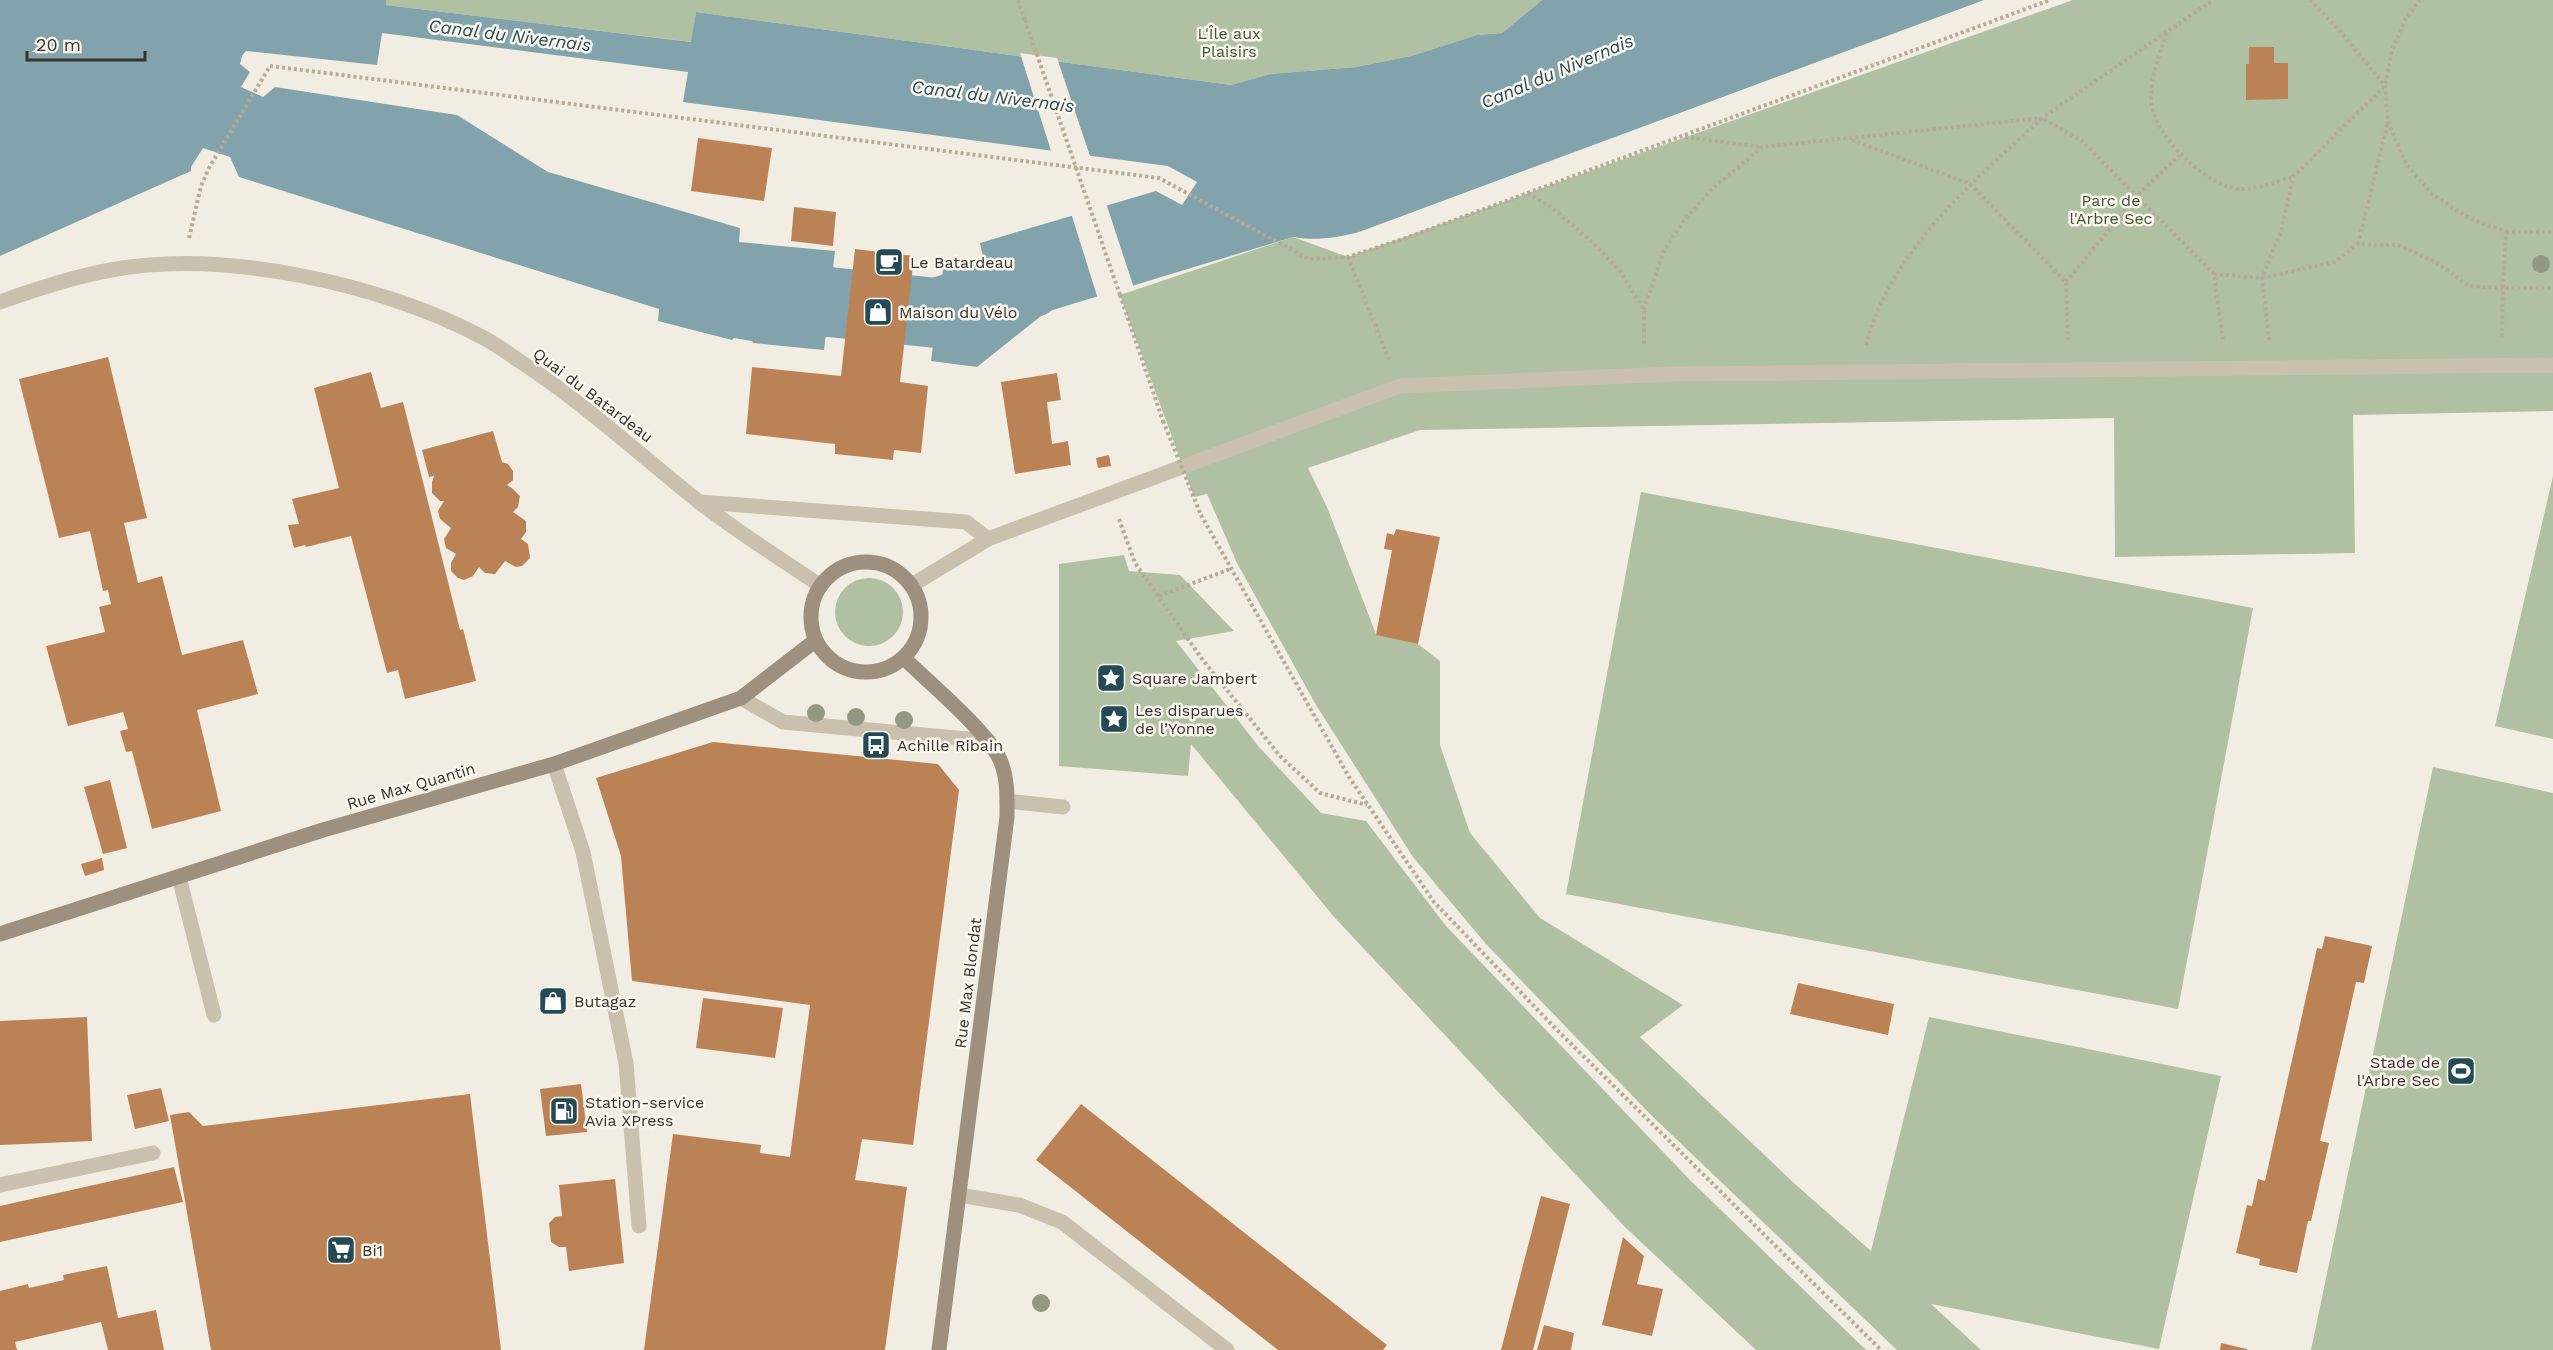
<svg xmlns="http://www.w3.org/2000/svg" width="2553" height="1350" font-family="'Work Sans',sans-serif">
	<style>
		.green { fill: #b0c0a2 }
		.water { fill: #83a3ac }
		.pier { fill: #f2ede2 }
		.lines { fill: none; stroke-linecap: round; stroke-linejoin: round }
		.river { stroke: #83a3ac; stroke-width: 70 }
		.building { fill: #bb8256 }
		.path { stroke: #b5aa98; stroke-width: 4; stroke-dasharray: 3 3; stroke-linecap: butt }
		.lane { stroke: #c9c0ae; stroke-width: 15 }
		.street { stroke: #c9c0ae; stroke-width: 15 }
		.secondary { stroke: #9d907f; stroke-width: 15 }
		.path-bridge { stroke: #b5aa98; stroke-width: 4; stroke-dasharray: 3 3; stroke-linecap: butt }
		.tree { fill: #919981 }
		.labels { text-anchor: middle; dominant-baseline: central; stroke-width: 5; stroke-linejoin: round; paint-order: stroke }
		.park-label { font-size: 16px; fill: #415432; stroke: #f9f6ee }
		.poi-label { font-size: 16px; fill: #38322c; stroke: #f9f6ee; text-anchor: start }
		.street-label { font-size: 16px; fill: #38322c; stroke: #f9f6ee }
		.water-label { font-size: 18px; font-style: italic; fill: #254a56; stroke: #f9f6ee }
	</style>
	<rect width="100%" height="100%" fill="#f2ede2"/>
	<path class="green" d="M386 0H1542L1502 33 1477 35 1411 56 1356 67 1270 74 1231 85 696 12 692 42 386 5Z
		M2073 0H2553V411L2353 415 2355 553 2115 557 2114 418 1420 430 1308 468 1327 507 1376 634 1418 644 1440 661V745L1470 833 1540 918 1683 1005 1640 1037 1795 1184 1871 1251 1929 1017 2221 1076 2159 1349 1931 1304 1981 1350H1897L1650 1114 1486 944 1413 857 1316 705 1237 563 1207 494 1194 497 1120 295 1293 237 1348 257Z
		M2553 476V739L2495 726Z
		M1641 492 2253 608 2178 1009 1566 894Z
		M1124 555 1129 571 1180 575 1234 631 1176 641 1259 747 1321 813 1366 821 1446 926 1691 1181 1866 1350H1756L1625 1227 1335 918 1191 744 1188 776 1059 766V564Z
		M835 612a34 34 0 1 1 68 0a34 34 0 1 1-68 0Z
		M2433 767 2553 793V1350H2311Z"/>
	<path class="water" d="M0 0H386V5L691 42 696 12 1231 85 1270 74 1356 67 1411 56 1477 35 1502 33 1542 0H1984L1359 232C1335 238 1317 241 1293 237L1046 312 977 367 931 361 944 262 966 264 983 257 980 243 1156 191 1182 205 1197 182 1168 166 683 102 688 72 382 33 377 65 246 51 242 56 240 64 250 72 241 87 263 97 275 87 457 115 548 172 740 228 739 242 835 251 824 350 753 343 752 341 734 338 732 340 658 321 659 309 239 177 230 157 203 148 191 167V171L0 256Z"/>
	<path class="pier" d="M1020 53 1057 58 1091 159 1052 154Z
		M1106 203 1134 288 1098 299 1071 213Z"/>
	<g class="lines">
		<path class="river" d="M736 282 829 302 937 313 1030 283"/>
	</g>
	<path class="building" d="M2249 47H2274V63H2288V99L2246 100V64H2249Z
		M698 138 772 148 764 201 691 191Z
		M794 207 836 212 833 246 791 241Z
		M855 249 914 256 900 382 928 386 921 453 894 450 893 460 835 454V444L746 434 752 367 841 376Z
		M108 357 147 518 124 523 138 583 162 576 182 655 243 640 258 694 197 710 221 811 152 829 132 751 126 752 120 731 128 729 123 712 68 726 46 646 105 632 99 607 111 604 108 590 103 591 90 531 59 538 19 379Z
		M371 372 381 408 403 402 460 630 463 629 476 681 405 699 398 670 387 673 351 536 306 547 305 545 294 548 288 525 299 524 292 499 339 488 314 388Z
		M1057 373 1061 400 1047 402 1052 444 1068 441 1071 465 1015 474 1001 382Z
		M493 431 502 462 508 464 513 471V480L507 485 513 489 520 496 518 507 513 512 526 521V532L521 539 528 544 530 558 522 566 516 567 505 561 495 574 485 573 479 567 473 576 464 580 458 578 451 571V563L456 554 446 548 444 539 451 528 440 519 438 511 444 501H440L432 493V482L434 476 429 477 422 450Z
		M1109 455 1111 466 1098 468 1096 458Z
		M1396 529 1440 537 1418 644 1376 635 1392 550 1384 549 1387 533 1394 535Z
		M713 742 938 764 959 790 913 1145 862 1139 855 1180 907 1187 885 1350H644L673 1134 761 1145 760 1153 790 1157 810 1005 632 981 621 856 596 778Z
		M110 780 127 848 103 854 84 787Z
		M102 858 104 870 85 876 81 864Z
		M2325 936 2372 946 2364 983 2356 982 2320 1141 2329 1143 2311 1221H2308L2297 1273 2259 1265 2260 1259 2236 1253 2247 1205 2252 1206 2258 1179 2265 1181 2317 948 2322 949Z
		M1798 983 1894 1004 1888 1035 1790 1014Z
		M703 998 783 1008 775 1058 696 1048Z
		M87 1017 92 1141 0 1145V1021Z
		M581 1084 587 1132 546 1136 540 1089Z
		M161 1088 169 1121 135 1129 127 1095Z
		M470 1094 501 1350H211L170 1115 189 1112 203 1126Z
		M1081 1104 1387 1345 1383 1350H1278L1036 1160Z
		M174 1167 183 1202 0 1242V1206Z
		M615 1179 624 1263 569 1271 566 1247H559L551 1242 549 1223 555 1217 562 1216 559 1185Z
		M1541 1196 1570 1204 1533 1350H1501Z
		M1623 1237 1644 1256 1637 1284 1663 1289 1652 1336 1602 1325Z
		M107 1266 118 1318 156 1310 164 1350H108L101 1322 15 1342 17 1350H0V1291L28 1284 29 1288 64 1280 63 1275Z
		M1544 1325 1574 1333 1571 1350H1537Z
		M2221 1343 2247 1349V1350H2220Z"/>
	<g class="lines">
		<path class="path" d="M1018 0 1025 20
			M2310 0 2340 31 2385 86 2388 122 2406 164 2432 194 2467 217 2506 232 2503 288H2553
			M2167 33C2159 55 2151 76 2151 100 2152 134 2202 181 2233 188 2251 192 2275 182 2292 177
			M1685 137 1761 147
			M1852 140 1970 184 2066 282 2068 341
			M1528 193 1552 208 1593 243 1620 271 1644 310V347
			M2506 232H2553
			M189 238 201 186 209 168 270 66 1159 178 1309 259 1348 257 1403 239 2050 0
			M2358 244 2388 122
			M1348 257 1389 360
			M2214 274 2262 278 2334 262 2358 244 2398 245 2436 262 2469 286 2503 288 2502 337
			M2066 282 2137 196 2180 155
			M1120 295 1163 421
			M1644 310 1663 252 1684 220 1711 190 1762 147 2042 118 2213 0
			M2269 340 2262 278 2282 228 2293 177 2385 86 2392 50 2406 18 2420 0
			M1866 345C1891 250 1973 182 2042 118L2082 141 2214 274 2223 341
			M1201 515 1349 777 1434 902 1555 1028 1881 1350
			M1119 519 1135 563 1202 659 1280 756 1320 793 1367 805
			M1159 596 1230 569"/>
		<path class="lane" d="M700 502 966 522 988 539
			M741 698 783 722 989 741
			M554 764 583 852 626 1063 639 1226
			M1007 801 1063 807
			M179 877 214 1015
			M0 1185 153 1153
			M959 1195 1019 1205 1062 1222 1227 1350"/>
		<path class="street" d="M0 302C36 289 72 277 111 270 224 249 382 284 482 337 496 344 509 354 521 362 584 403 640 455 699 502 738 532 780 559 821 586
			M912 585 988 539 1400 386 1673 374 2553 365"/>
		<path class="secondary" d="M811 617a55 55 0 1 1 110 0a55 55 0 1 1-110 0Z
			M904 658C928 682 990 733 1001 762 1008 780 1007 798 1007 817L939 1350
			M0 934 323 830 554 764 741 698 816 640"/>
		<path class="path-bridge" d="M1025 20 1120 295
			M1163 421 1201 515"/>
	</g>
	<g class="tree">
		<circle cx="2541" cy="264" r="9"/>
		<circle cx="816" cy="713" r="9"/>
		<circle cx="856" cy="717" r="9"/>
		<circle cx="904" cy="720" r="9"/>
		<circle cx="1041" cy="1303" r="9"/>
	</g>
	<defs>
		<g id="cafe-square" transform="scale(1.5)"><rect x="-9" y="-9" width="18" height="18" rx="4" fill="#254a56" stroke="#f9f6ee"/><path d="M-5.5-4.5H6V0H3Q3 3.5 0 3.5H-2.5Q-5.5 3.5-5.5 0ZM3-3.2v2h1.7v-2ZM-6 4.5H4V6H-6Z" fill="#fff"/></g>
		<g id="shop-square" transform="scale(1.5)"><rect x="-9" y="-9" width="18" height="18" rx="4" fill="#254a56" stroke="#f9f6ee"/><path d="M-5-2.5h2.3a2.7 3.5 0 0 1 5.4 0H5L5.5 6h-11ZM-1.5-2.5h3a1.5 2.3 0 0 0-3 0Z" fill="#fff"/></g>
		<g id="sight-square" transform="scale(1.5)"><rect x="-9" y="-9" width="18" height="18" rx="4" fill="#254a56" stroke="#f9f6ee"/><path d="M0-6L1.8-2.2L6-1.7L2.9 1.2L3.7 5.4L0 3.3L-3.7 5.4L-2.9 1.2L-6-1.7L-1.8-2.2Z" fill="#fff"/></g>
		<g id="bus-square" transform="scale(1.5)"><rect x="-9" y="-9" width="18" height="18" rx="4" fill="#254a56" stroke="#f9f6ee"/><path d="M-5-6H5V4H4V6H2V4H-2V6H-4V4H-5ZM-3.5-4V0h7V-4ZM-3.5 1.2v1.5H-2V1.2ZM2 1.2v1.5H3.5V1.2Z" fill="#fff"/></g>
		<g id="stadium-square" transform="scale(1.5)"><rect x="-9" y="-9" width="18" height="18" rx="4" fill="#254a56" stroke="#f9f6ee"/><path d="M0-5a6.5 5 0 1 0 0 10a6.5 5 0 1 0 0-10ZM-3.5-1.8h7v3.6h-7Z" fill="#fff"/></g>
		<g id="fuel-square" transform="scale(1.5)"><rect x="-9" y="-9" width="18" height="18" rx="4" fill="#254a56" stroke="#f9f6ee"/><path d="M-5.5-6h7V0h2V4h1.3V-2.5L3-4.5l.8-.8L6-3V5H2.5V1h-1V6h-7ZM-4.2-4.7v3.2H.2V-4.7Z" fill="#fff"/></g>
		<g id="supermarket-square" transform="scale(1.5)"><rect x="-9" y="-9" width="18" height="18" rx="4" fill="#254a56" stroke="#f9f6ee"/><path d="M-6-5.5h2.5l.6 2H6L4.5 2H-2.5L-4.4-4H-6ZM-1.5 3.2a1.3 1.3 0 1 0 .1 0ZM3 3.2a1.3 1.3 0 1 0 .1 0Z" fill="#fff"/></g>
	</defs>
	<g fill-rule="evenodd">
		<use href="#cafe-square" x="889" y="262"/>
		<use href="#shop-square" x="878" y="312"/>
		<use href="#sight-square" x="1111" y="678"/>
		<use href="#sight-square" x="1114" y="719"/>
		<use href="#bus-square" x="876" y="745"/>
		<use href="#shop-square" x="553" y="1001"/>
		<use href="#stadium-square" x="2461" y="1071"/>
		<use href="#fuel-square" x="564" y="1111"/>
		<use href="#supermarket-square" x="341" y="1250"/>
	</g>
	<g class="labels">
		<g class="park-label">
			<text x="1229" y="33">L'Île aux<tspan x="1229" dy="18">Plaisirs</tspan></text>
			<text x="2111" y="200">Parc de<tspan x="2111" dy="18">l'Arbre Sec</tspan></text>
		</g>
		<g class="poi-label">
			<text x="910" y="262">Le Batardeau</text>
			<text x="899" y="312">Maison du Vélo</text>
			<text x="1132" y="678">Square Jambert</text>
			<text x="1135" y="710">Les disparues<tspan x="1135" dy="18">de l’Yonne</tspan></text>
			<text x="897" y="745">Achille Ribain</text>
			<text x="574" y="1001">Butagaz</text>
			<text x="2440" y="1062" text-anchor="end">Stade de<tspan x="2440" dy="18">l'Arbre Sec</tspan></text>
			<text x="585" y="1102">Station-service<tspan x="585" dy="18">Avia XPress</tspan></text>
			<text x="362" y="1250">Bi1</text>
		</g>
		<g class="street-label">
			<text transform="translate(593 395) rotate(37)">Quai du Batardeau</text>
			<text transform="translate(411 786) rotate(-16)">Rue Max Quantin</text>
			<text transform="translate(968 983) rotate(-83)">Rue Max Blondat</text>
		</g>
		<g class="water-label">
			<text transform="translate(510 35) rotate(7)">Canal du Nivernais</text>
			<text transform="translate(1557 71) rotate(-23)">Canal du Nivernais</text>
			<text transform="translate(993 96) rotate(7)">Canal du Nivernais</text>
		</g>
	</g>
	<path d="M27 51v9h118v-9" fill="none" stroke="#38322c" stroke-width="3"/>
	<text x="36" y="51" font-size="18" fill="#38322c" stroke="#f9f6ee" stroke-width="4.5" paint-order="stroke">20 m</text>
</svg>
